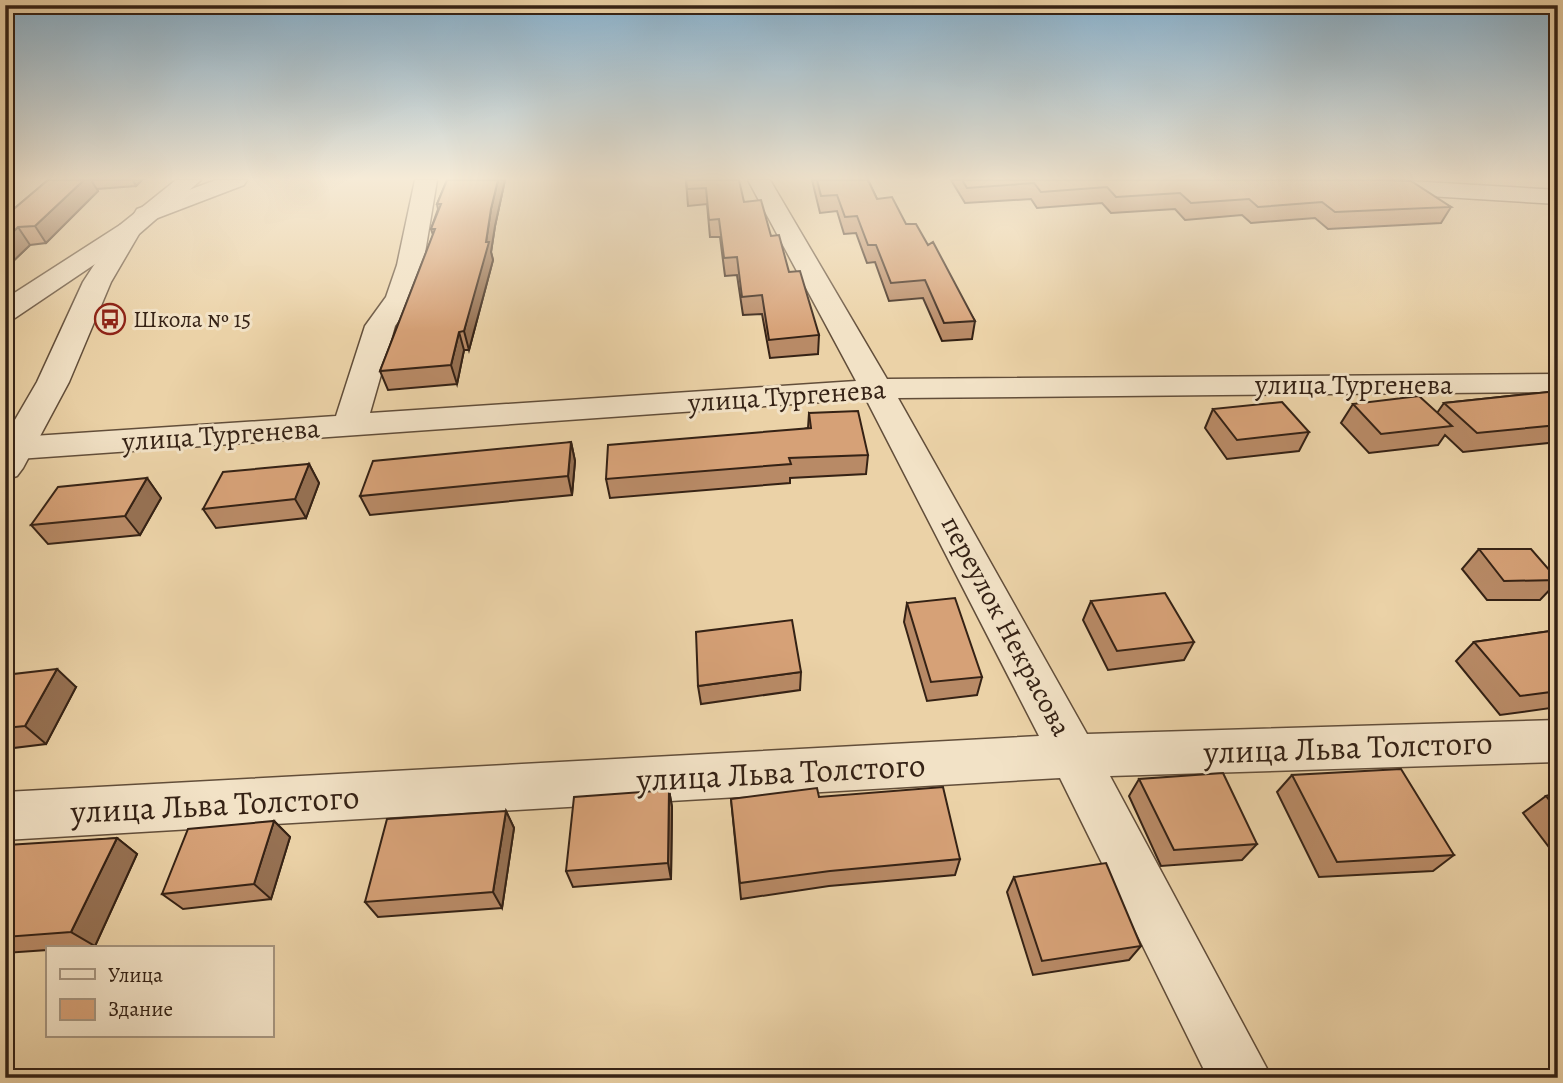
<svg xmlns="http://www.w3.org/2000/svg" width="1563" height="1083" font-family="Alegreya,serif">
	<style>
		.lines { fill: none; stroke-linecap: round; stroke-linejoin: round }
		.minor-casing { stroke: #624e3a; stroke-width: 3 }
		.tertiary-casing { stroke: #624e3a; stroke-width: 3 }
		.minor { fill: #f2e2c6; fill-rule: evenodd }
		.tertiary { fill: #f2e2c6; fill-rule: evenodd }
		.wall { fill: #b88a66; stroke: #352215; stroke-width: 2 }
		.shaded-wall { fill: #967153; stroke: #352215; stroke-width: 2 }
		.building { fill: #d6a177; stroke: #352215; stroke-width: 2 }
		.labels { text-anchor: middle; dominant-baseline: central; stroke-width: 6; stroke-linejoin: round; paint-order: stroke }
		.far-poi-label { font-size: 23px; fill: #352215; stroke: #f2e2c6; text-anchor: start }
		.street-label { font-size: 28px; fill: #352215; stroke: #f2e2c6 }
		.near-street-label { font-size: 33px; fill: #352215; stroke: #f2e2c6 }
	</style>
	<rect width="100%" height="100%" fill="#ebd2a7"/>
	<filter id="stains"><feTurbulence type="fractalNoise" baseFrequency=".00286" numOctaves="4"/><feColorMatrix values="0 0 0 0 .2 0 0 0 0 .09 0 0 0 0 .02 0 0 0 .5 -.17"/></filter>
	<radialGradient id="worn" r=".72"><stop offset=".6" stop-color="#630" stop-opacity="0"/><stop offset="1" stop-color="#630" stop-opacity=".3"/></radialGradient>
	<g class="lines">
		<g class="minor-casing">
			<path id="minor" d="M216 180H247L244 185 155 219H137L134 214 137 209Z
				M415 180H437L423 265 414 298 395 326 370 413 856 381 748 180H770L887 379 1558 374V392L898 398 1087 734 1558 720V762L1110 776 1272 1078H1208L1060 778 5 840V792L1039 736 866 399 18 459 6 456V440L18 437 336 416 365 326 386 297 397 265Z
				M1272 180H1391L1558 190V204L1283 187 1275 185Z
				M129 223 138 225 141 230 138 235 15 318 5 320V299L120 225Z"/>
		</g>
		<g class="tertiary-casing">
			<path id="tertiary" d="M176 180H201L139 234 111 282 69 382 23 468 17 476 5 480V437L37 382 83 282 120 225Z"/>
		</g>
		<use href="#minor" class="minor"/>
		<use href="#tertiary" class="tertiary"/>
	</g>
	<path class="wall" d="M48 180H142L136 186 97 189 98 191 46 243 30 245 5 269 9 213Z
		M447 180H505L495 226 491 252 493 260 469 350H464L457 384 388 390 380 371 433 235 431 229 438 209 437 204Z
		M686 180 744 202 771 236 819 335 818 354 770 358 762 314 743 315 737 275 725 276 720 237H710L707 204 688 206Z
		M812 180H868L877 199 928 245 975 321 972 339 942 341 923 298 889 301 875 262 867 263 856 233 844 234 837 211 820 213Z
		M951 180H1386L1451 207 1441 223 1328 229 1315 218 1251 223 1242 215 1185 220 1175 209 1111 213 1102 203 1037 208 1031 199 965 203Z
		M1558 391V442L1463 452 1445 435 1438 445 1369 453 1341 423 1353 404 1437 413 1444 403Z
		M1213 409 1309 432 1299 451 1227 459 1205 428Z
		M809 413 868 455 866 474 790 478V483L610 498 606 479 808 428Z
		M571 442 575 461 572 495 370 515 360 496Z
		M309 464 319 483 306 518 216 528 203 509Z
		M147 478 161 498 140 535 48 544 31 525Z
		M1479 549 1558 580V581L1540 600H1487L1462 569Z
		M1091 601 1194 642 1184 660 1108 670 1083 620Z
		M907 603 982 677 977 695 927 701 904 622Z
		M1558 630V707L1500 715 1456 661 1474 642Z
		M801 672 800 690 701 704 698 686Z
		M5 675 76 687 46 744 5 749Z
		M1292 775 1454 855 1433 871 1319 877 1277 792Z
		M1139 779 1257 844 1242 860 1161 866 1129 796Z
		M669 790 672 807 671 879 573 887 566 871Z
		M1558 794V859L1523 813 1546 796Z
		M819 797 960 859 955 875 829 886 741 899 731 799Z
		M506 811 514 828 502 908 378 917 365 902Z
		M274 821 290 837 271 899 183 909 162 894Z
		M117 838 137 854 95 946 65 948H47V950L5 953V848Z
		M1014 877 1141 946 1129 960 1033 975 1007 892Z"/>
	<path class="shaded-wall" d="M84 180H91L98 191 46 243 35 226Z
		M133 180H142L136 186Z
		M498 180H505L495 226 491 252 493 260 469 350 464 331 486 242 491 209Z
		M18 227 30 245 5 269V240Z
		M459 332 464 350 457 384 451 365Z
		M571 442 575 461 572 495 568 476Z
		M309 464 319 483 306 518 295 499Z
		M147 478 161 498 140 535 125 516Z
		M57 669 76 687 46 744 25 726Z
		M669 790 672 807 671 879 668 863Z
		M506 811 514 828 502 908 493 892Z
		M274 821 290 837 271 899 254 884Z
		M117 838 137 854 95 946 71 932Z"/>
	<path class="building" d="M48 180H84L35 226 18 227 5 240V213H9Z
		M447 180H498L491 209 486 242H489L464 331 459 332 451 365 380 371 435 229H431L441 204H437Z
		M686 180H739L744 202 761 200 771 236 779 235 789 272 800 271 819 335 769 340 762 295 742 297 737 257 724 258 719 219 709 220 706 188 687 189Z
		M817 180H868L877 199 892 197 906 224H916L928 245 933 242 975 321 944 323 925 280 891 283 876 245H868L857 216 845 217 837 195 821 196Z
		M962 180H1386L1411 181 1451 207 1335 212 1322 202 1258 207 1249 199 1191 203 1180 193 1116 197 1107 187 1041 192 1034 183 967 188Z
		M1558 391V425L1477 433 1444 403Z
		M1419 396 1452 426 1381 434 1353 404Z
		M1282 402 1309 432 1237 440 1213 409Z
		M858 411 868 455 789 458 791 464 606 479 608 445 811 428 809 413Z
		M571 442 568 476 360 496 373 461Z
		M309 464 295 499 203 509 223 472Z
		M147 478 125 516 31 525 58 487Z
		M1479 549H1531L1558 580 1504 581Z
		M1165 593 1194 642 1117 651 1091 601Z
		M955 598 982 677 931 682 907 603Z
		M792 620 801 672 698 686 696 632Z
		M1558 630V691L1520 696 1474 642Z
		M57 669 25 726 5 728V675Z
		M1401 769 1454 855 1337 862 1292 775Z
		M1223 773 1257 844 1174 850 1139 779Z
		M943 787 960 859 830 871 740 883 731 799 817 788 819 797Z
		M669 790 668 863 566 871 574 797Z
		M1558 794V811L1546 796Z
		M506 811 493 892 365 902 387 819Z
		M274 821 254 884 162 894 188 829Z
		M117 838 71 932 5 937V848L7 845Z
		M1106 863 1141 946 1042 961 1014 877Z"/>
	<linearGradient id="sky" x2="0" y2="1"><stop stop-color="#89b4d2"/><stop offset="0.54" stop-color="#f6ebd7"/><stop offset="1" stop-color="#f6ebd7" stop-opacity="0"/></linearGradient>
	<rect width="1563" height="331" fill="url(#sky)"/>
	<defs>
		<g id="bus-ring" transform="scale(1.575)"><circle r="9.5" fill="#f2e2c6" stroke="#8f2418" stroke-width="1.5"/><path d="M-5-6H5V4H4V6H2V4H-2V6H-4V4H-5ZM-3.5-4V0h7V-4ZM-3.5 1.2v1.5H-2V1.2ZM2 1.2v1.5H3.5V1.2Z" fill="#8f2418"/></g>
	</defs>
	<g fill-rule="evenodd">
		<use href="#bus-ring" x="110" y="319"/>
	</g>
	<g class="labels">
		<g class="far-poi-label">
			<text x="133" y="319">Школа № 15</text>
		</g>
		<g class="street-label">
			<text x="1354" y="385">улица Тургенева</text>
			<text transform="translate(787 396) rotate(-4)">улица Тургенева</text>
			<text transform="translate(221 435) rotate(-4)">улица Тургенева</text>
			<text transform="translate(1006 626) rotate(62)">переулок Некрасова</text>
		</g>
		<g class="near-street-label">
			<text transform="translate(1348 747) rotate(-2)">улица Льва Толстого</text>
			<text transform="translate(781 772) rotate(-3)">улица Льва Толстого</text>
			<text transform="translate(215 804) rotate(-3)">улица Льва Толстого</text>
		</g>
	</g>
	<rect width="1563" height="1083" fill="none" stroke="#ebd2a7" stroke-width="28"/>
	<rect x="7" y="7" width="1549" height="1069" fill="none" stroke="#352215" stroke-width="3.5"/>
	<rect x="14" y="14" width="1535" height="1055" fill="none" stroke="#352215" stroke-width="2"/>
	<rect x="46" y="946" width="228" height="91" fill="#f2e2c6" stroke="#a6957f" stroke-width="2"/>
	<rect x="60" y="969" width="35" height="10" fill="#f2e2c6" stroke="#a6957f" stroke-width="2"/>
	<text x="108" y="982" font-size="21" fill="#352215">Улица</text>
	<rect x="60" y="999" width="35" height="21" fill="#d6a177" stroke="#a6957f" stroke-width="2"/>
	<text x="108" y="1016" font-size="21" fill="#352215">Здание</text>
	<rect width="100%" height="100%" filter="url(#stains)"/>
	<rect width="100%" height="100%" fill="url(#worn)"/>
</svg>
